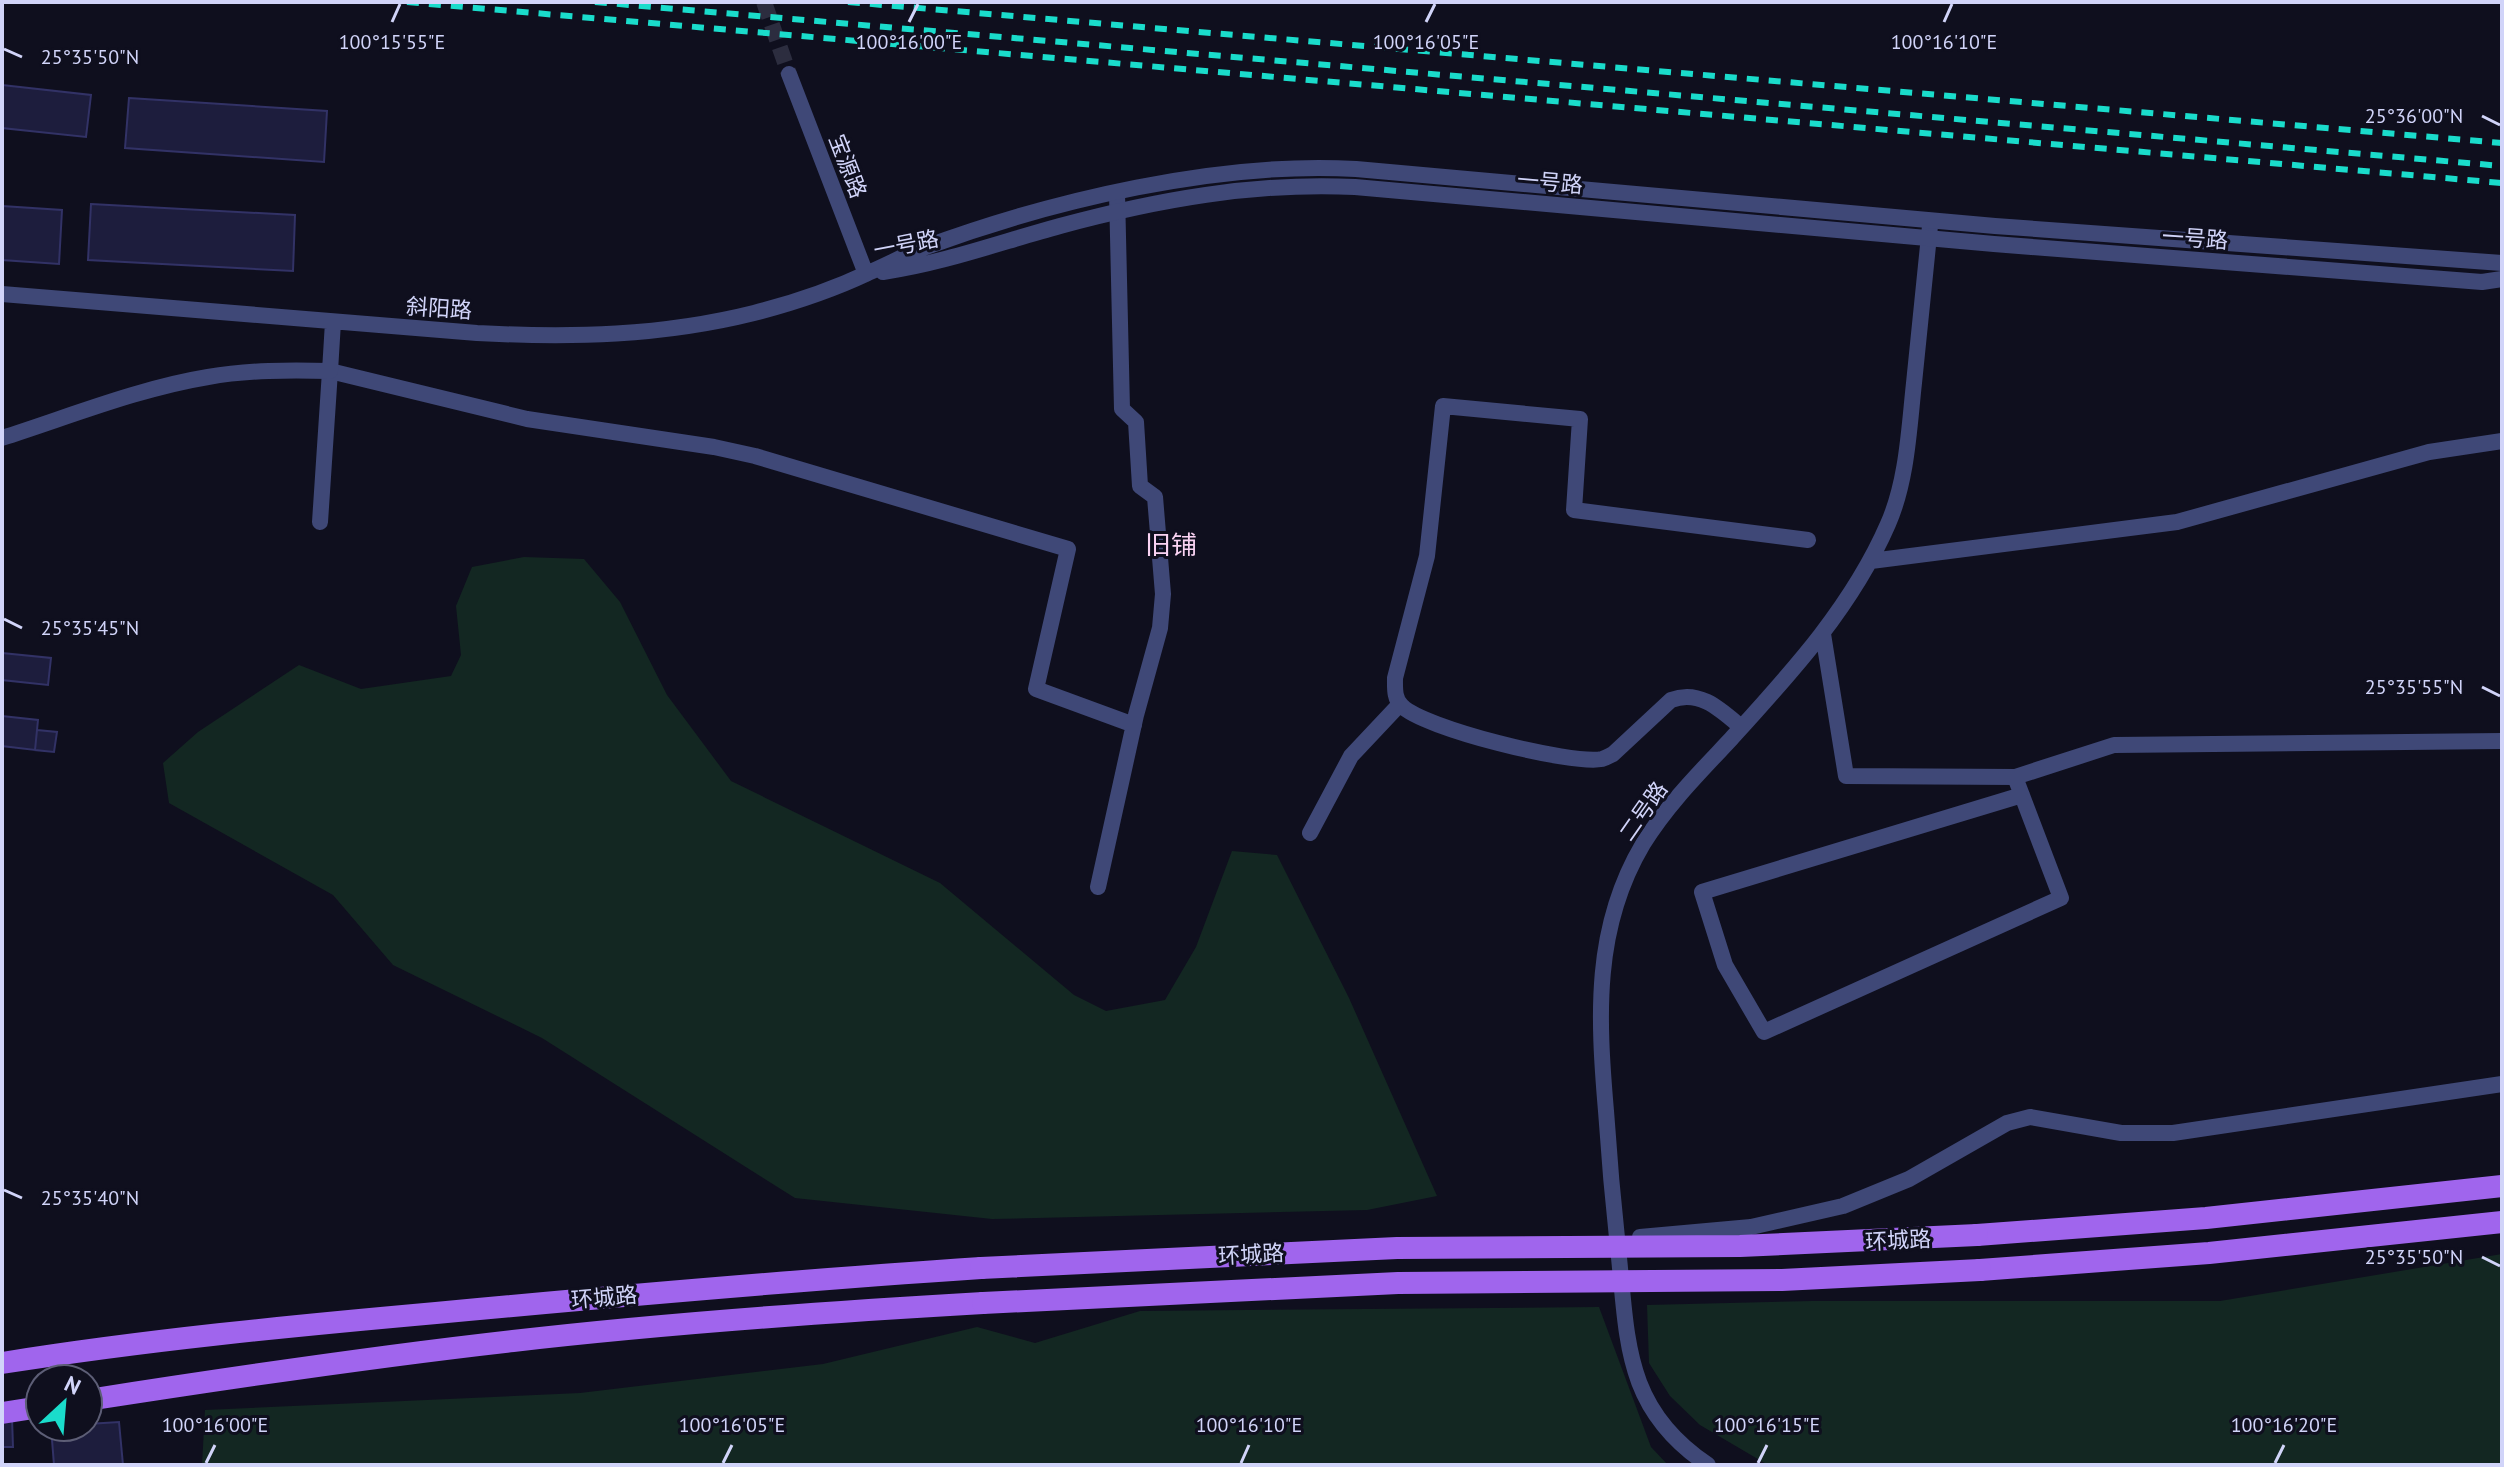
<svg xmlns="http://www.w3.org/2000/svg" width="2504" height="1467" font-family="'PT Sans','Noto Sans SC',sans-serif">
	<style>
		.green { fill: #132722 }
		.building { fill: #1d1d3d; stroke: #323266; stroke-width: 2 }
		.lines { fill: none; stroke-linecap: round; stroke-linejoin: round }
		.tertiary-tunnel { stroke: #2c2d3f; stroke-width: 16; stroke-dasharray: 16 8; stroke-linecap: butt }
		.minor { stroke: #3f4877; stroke-width: 16 }
		.tertiary { stroke: #3f4877; stroke-width: 16 }
		.primary { stroke: #a065ed; stroke-width: 22 }
		.rail { stroke: #1adccb; stroke-width: 6; stroke-dasharray: 12 10; stroke-linecap: butt }
		.primary-bridge { stroke: #a065ed; stroke-width: 22 }
		.ticks { fill: none; stroke: #d1d4f9; stroke-width: 3 }
		.labels { text-anchor: middle; dominant-baseline: central; stroke-width: 6; stroke-linejoin: round; paint-order: stroke }
		.street-label { font-size: 22px; fill: #d1d4f9; stroke: #0f0f1e }
		.quarter-label { font-size: 26px; fill: #fad3f3; stroke: #0f0f1e }
		.ticks-label { font-size: 20px; text-anchor: middle; fill: #d1d4f9; stroke: #0f0f1e; stroke-width: 6; stroke-linejoin: round; paint-order: stroke }
	</style>
	<rect width="100%" height="100%" fill="#0f0f1e"/>
	<path class="green" d="M524 557 584 559 620 602 667 695 731 781 940 883 1074 995 1106 1011 1165 1000 1196 947 1232 851 1277 855 1349 998 1437 1196 1367 1210 992 1219 795 1198 542 1038 393 965 333 895 169 803 163 763 198 732 299 665 361 689 451 676 461 655 456 606 472 567Z
		M2502 1254V1465H1768L1700 1425 1670 1396 1649 1363 1647 1305 1813 1301H2220Z
		M1599 1307 1651 1447 1668 1465H202L205 1410 580 1393 823 1364 977 1327 1035 1343 1140 1311Z"/>
	<path class="building" d="M2 85 91 95 86 137 2 128Z
		M129 98 327 111 324 162 125 148Z
		M91 204 295 215 293 271 88 260Z
		M2 206 62 210 59 264 2 260Z
		M2 653 51 658 48 685 2 680Z
		M2 716 38 720 35 750 2 746Z
		M37 730 57 732 54 752 35 750Z
		M2 1418H12L13 1447H2Z
		M119 1422 123 1465H54L51 1427H88V1424Z"/>
	<g class="lines">
		<path class="tertiary-tunnel" d="M764 2 789 74"/>
		<path class="minor" d="M320 522 330 371 527 419 714 447 755 456 1068 549 1036 689 1134 725
			M1871 561 2177 522 2429 452 2502 441
			M1823 634 1846 776 2015 777 2061 898 1764 1032 1725 965 1702 892 2022 795
			M1741 727C1720 709 1699 689 1671 700L1613 754C1609 756 1606 758 1602 759 1571 765 1423 728 1402 706 1394 699 1395 688 1395 678L1427 556 1443 406 1580 419 1574 510 1808 540
			M2015 777 2114 745 2502 741
			M1310 833 1351 756 1399 705
			M1098 887 1136 715 1160 628 1163 594 1155 497 1140 486 1136 422 1122 409 1117 193
			M1640 1237 1751 1227 1843 1206 1909 1179 2007 1123 2030 1117 2121 1133H2173L2502 1084
			M1708 1465C1623 1408 1628 1340 1618 1248 1613 1202 1609 1156 1606 1111 1598 1017 1593 928 1643 844 1667 805 1700 772 1731 739 1791 673 1852 607 1888 524 1907 481 1909 429 1914 383 1919 330 1925 278 1930 226"/>
		<path class="tertiary" d="M789 74 866 274
			M883 272C944 263 1001 242 1060 226 1156 200 1255 182 1355 187L1994 244 2482 282 2502 279
			M2 294 477 333C571 338 662 336 754 313 793 303 832 290 868 273 887 265 905 255 923 248 1053 200 1219 161 1356 169L1995 226 2502 263
			M2 438C68 417 140 388 208 377 248 370 289 370 330 371L333 322"/>
		<path class="primary" d="M1977 1235 2206 1218 2502 1186
			M1980 1270 2209 1253 2502 1222
			M2 1363C146 1340 291 1326 436 1313 618 1296 799 1280 981 1268
			M88 1400C229 1378 371 1357 513 1341 669 1323 826 1312 983 1303
			M2 1413 40 1407"/>
		<path class="rail" d="M407 2 2502 183
			M595 2 2502 166
			M848 2 2502 143"/>
		<path class="primary-bridge" d="M981 1268 1397 1248 1740 1246 1977 1235
			M983 1303 1398 1283 1782 1280 1980 1270"/>
	</g>
	<path class="ticks" d="M392 22 400 4M909 22 918 4M1426 22 1435 4M1944 22 1952 4M4 49 22 57M2482 116 2500 125M4 619 22 628M2482 687 2500 696M4 1190 22 1198M2482 1257 2500 1266M206 1463 215 1445M723 1463 732 1445M1241 1463 1249 1445M1758 1463 1767 1445M2275 1463 2284 1445"/>
	<g class="labels">
		<g class="street-label">
			<text transform="translate(848 166) rotate(69)">宝源路</text>
			<text transform="translate(1550 182) rotate(5)">一号路</text>
			<text transform="translate(2195 238) rotate(4)">一号路</text>
			<text transform="translate(906 244) rotate(-11)">一号路</text>
			<text transform="translate(439 308) rotate(4)">斜阳路</text>
			<text transform="translate(1643 811) rotate(-55)">二号路</text>
			<text transform="translate(1898 1240) rotate(-3)">环城路</text>
			<text transform="translate(1251 1254) rotate(-3)">环城路</text>
			<text transform="translate(604 1297) rotate(-5)">环城路</text>
		</g>
		<g class="quarter-label">
			<text x="1171" y="544">旧铺</text>
		</g>
	</g>
	<g class="ticks-label">
		<text x="392" y="49">100°15'55"E</text>
		<text x="909" y="49">100°16'00"E</text>
		<text x="1426" y="49">100°16'05"E</text>
		<text x="1944" y="49">100°16'10"E</text>
		<text x="90" y="64">25°35'50"N</text>
		<text x="2414" y="123">25°36'00"N</text>
		<text x="90" y="635">25°35'45"N</text>
		<text x="2414" y="694">25°35'55"N</text>
		<text x="90" y="1205">25°35'40"N</text>
		<text x="2414" y="1264">25°35'50"N</text>
		<text x="215" y="1432">100°16'00"E</text>
		<text x="732" y="1432">100°16'05"E</text>
		<text x="1249" y="1432">100°16'10"E</text>
		<text x="1767" y="1432">100°16'15"E</text>
		<text x="2284" y="1432">100°16'20"E</text>
	</g>
	<rect width="2504" height="1467" fill="none" stroke="#d1d4f9" stroke-width="8"/>
	<g transform="translate(64 1403) rotate(26)"><circle r="38" fill="#0f0f1e" stroke="#5d5e76" stroke-width="2"/>
	<path d="M0-6L14 30L0 20L-14 30Z" fill="#1adccb"/>
	<text y="-12" font-size="22" font-weight="bold" text-anchor="middle" fill="#d1d4f9">N</text>
	</g>
</svg>
